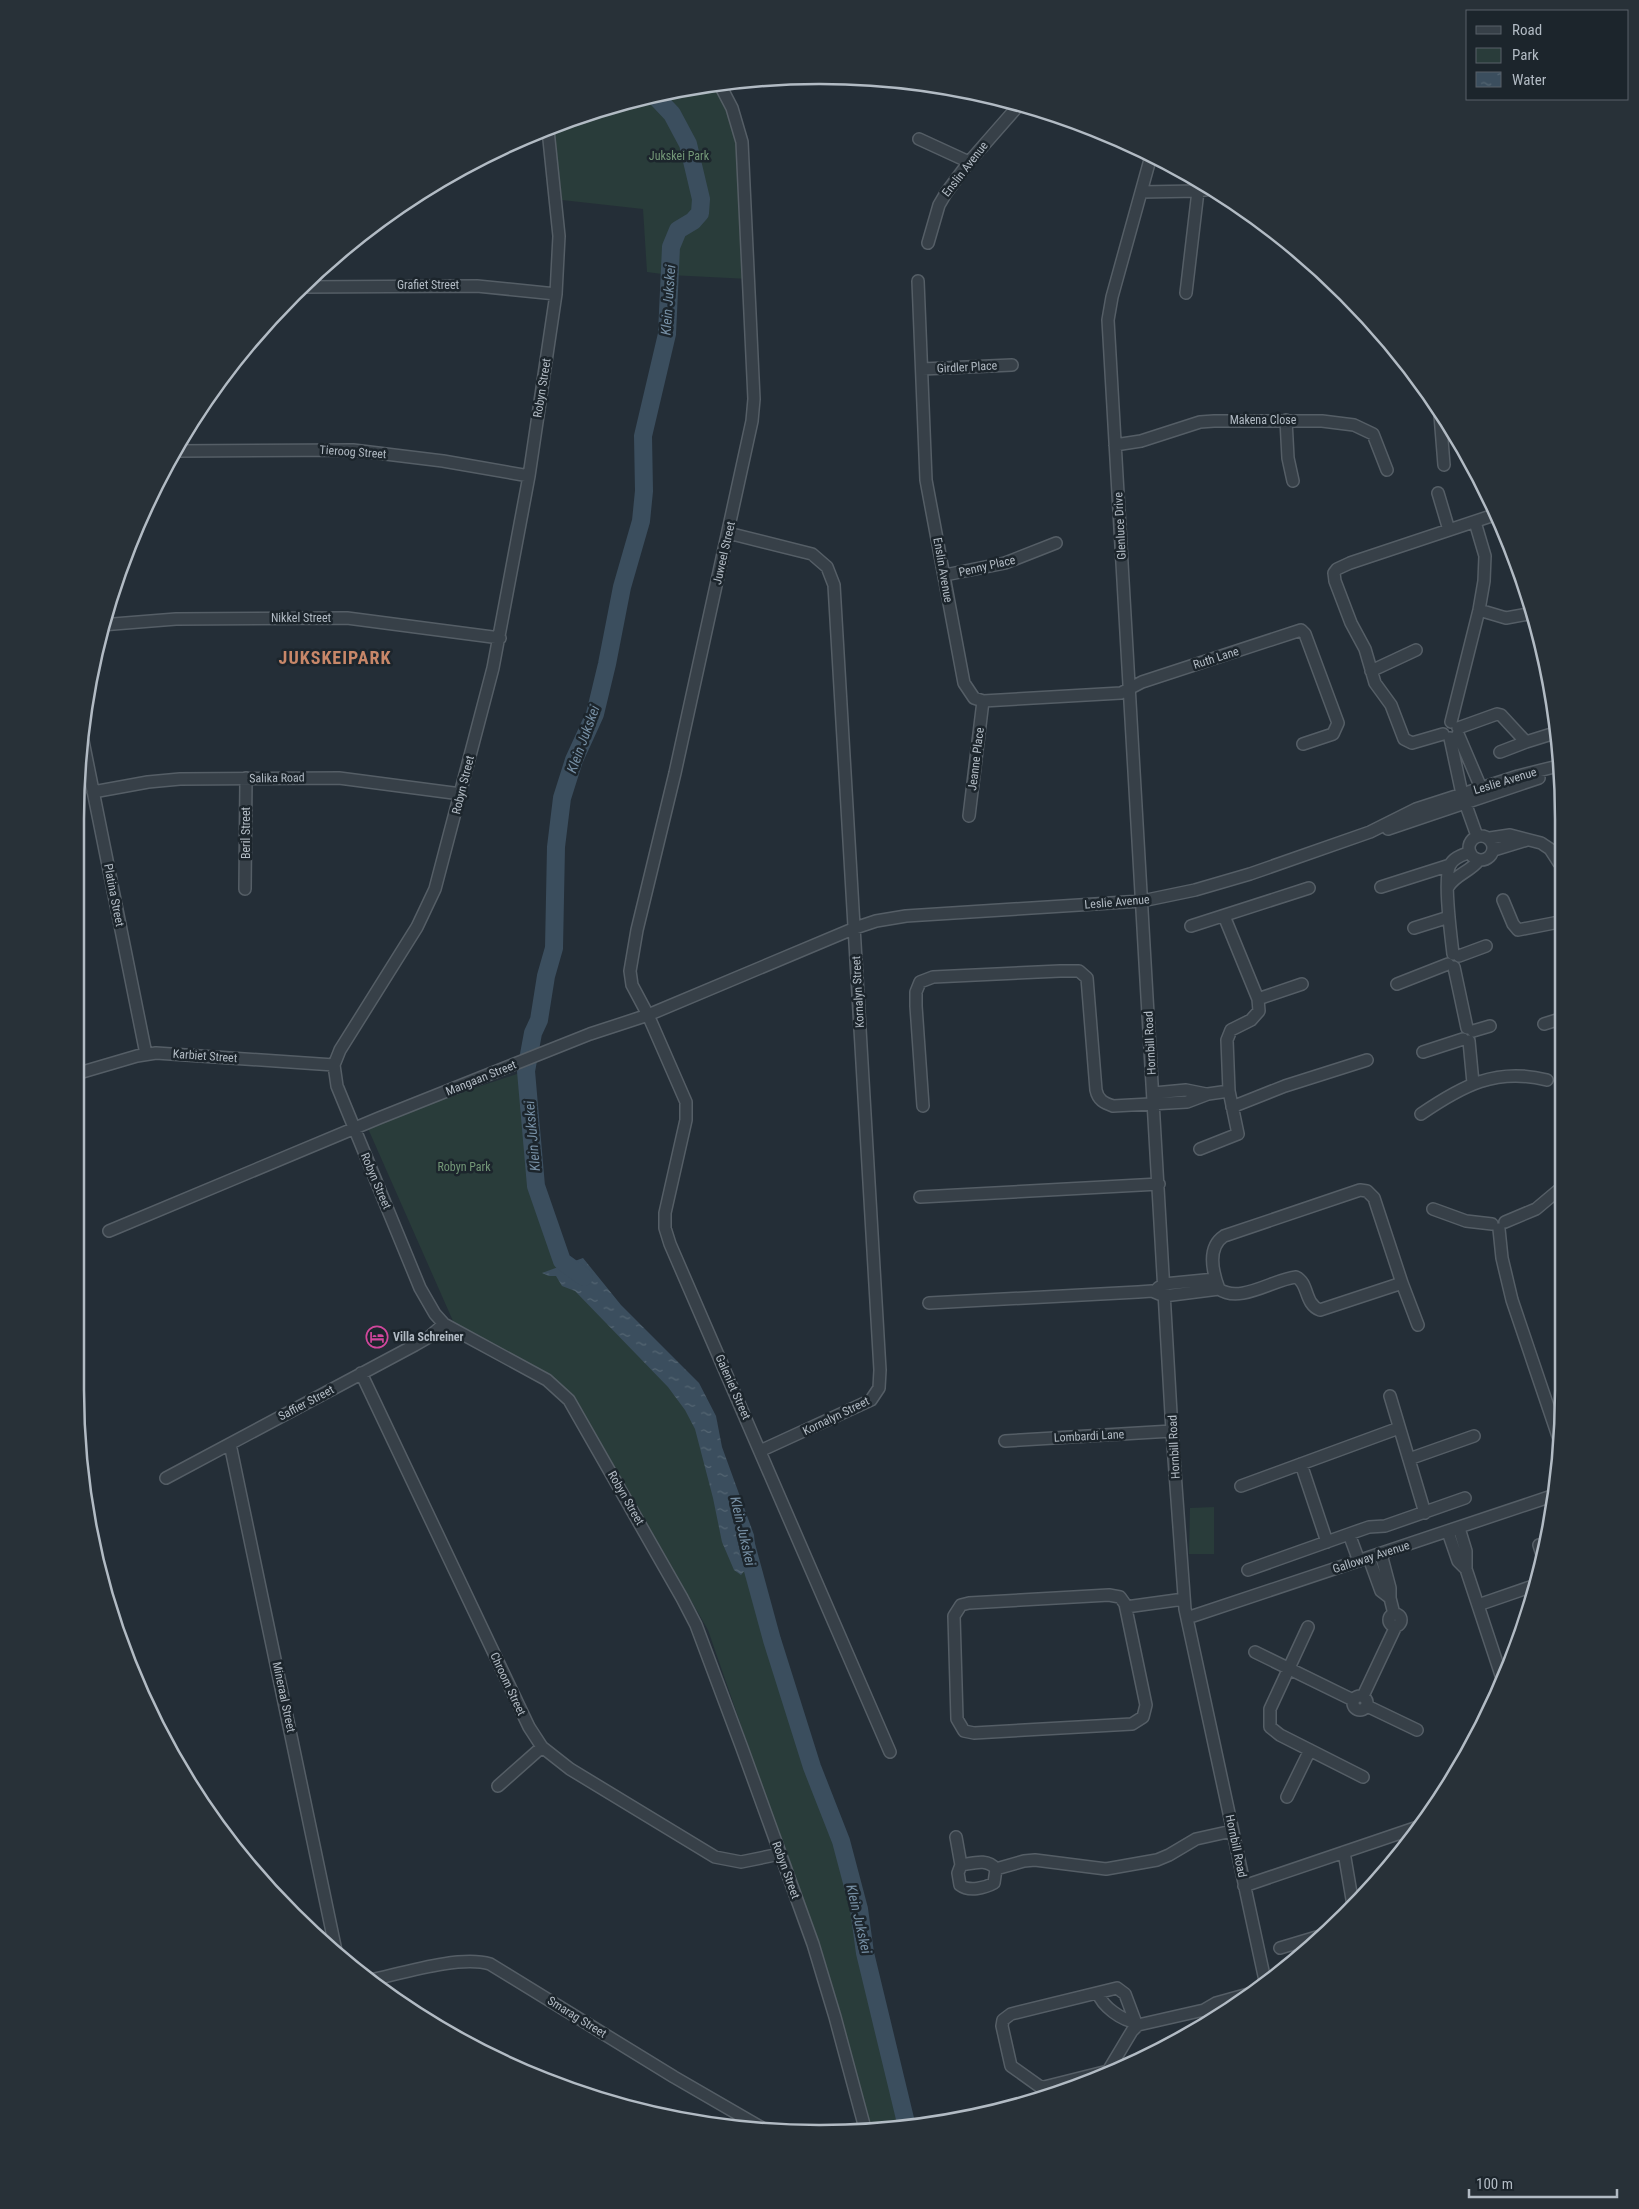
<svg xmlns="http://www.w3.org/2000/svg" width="1639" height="2209" font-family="'Roboto Condensed',sans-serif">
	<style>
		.green { fill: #293c3a }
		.water { fill: url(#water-ripples) }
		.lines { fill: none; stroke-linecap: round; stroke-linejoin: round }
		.river { stroke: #3b4e5e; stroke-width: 18 }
		.street-casing { stroke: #555e66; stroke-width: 14 }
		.street { stroke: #374048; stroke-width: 11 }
		.labels { text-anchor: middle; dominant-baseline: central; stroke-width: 5; stroke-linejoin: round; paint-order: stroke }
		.park-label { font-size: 12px; fill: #739777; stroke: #1c252c }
		.street-label { font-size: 12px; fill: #b2bbc4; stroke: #1c252c }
		.poi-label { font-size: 12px; font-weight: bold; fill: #b2bbc4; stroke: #1c252c; text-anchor: start }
		.water-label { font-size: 14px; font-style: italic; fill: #768fa4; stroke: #1c252c }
		.district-label { font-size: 18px; font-weight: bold; letter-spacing: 1px; fill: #c78769; stroke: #1c252c }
		.rim { fill: none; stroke: #b2bbc4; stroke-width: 2.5 }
	</style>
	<defs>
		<pattern id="water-ripples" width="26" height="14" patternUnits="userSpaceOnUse" patternTransform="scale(1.25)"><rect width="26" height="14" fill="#3b4e5e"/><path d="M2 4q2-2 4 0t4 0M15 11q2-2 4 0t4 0" fill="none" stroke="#556673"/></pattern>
	</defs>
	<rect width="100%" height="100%" fill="#242e37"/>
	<path class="green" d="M714 86 741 137 749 279 670 275 647 272 643 209 562 200 553 128 627 100Z
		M526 1071 536 1186 562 1261 589 1281 693 1395 747 1553 812 1767 841 1841 859 1909 865 1953 907 2127 868 2132 789 1864 708 1630 573 1394 453 1321 366 1124Z
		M1214 1507V1554H1189L1190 1508Z"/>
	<path class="water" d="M583 1258 621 1305 699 1383 716 1416 722 1447 754 1535 756 1557 741 1575 734 1570 722 1542 713 1498 695 1429 685 1410 668 1387 575 1291 562 1286 556 1276H549L542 1273Z"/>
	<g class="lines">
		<path class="river" d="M584 1277 562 1261 536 1186 526 1071 533 1033 539 1020 546 976 554 948 556 847 562 798 574 760 595 714 607 664 622 587 641 521 644 491 643 436 667 334 671 247 678 230 693 221 700 213 701 199 688 144 672 114 655 96
			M745 1541 772 1640 812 1767 841 1841 859 1909 865 1953 907 2127"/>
		<g class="street-casing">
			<path id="street" d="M720 85 732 108 742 142 754 399 752 421 675 773 637 930 630 971 632 985 648 1015 686 1102V1120L665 1213V1228L670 1244 890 1752
				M548 130 559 236 556 294 529 476 493 668 435 889 417 927 340 1050 334 1065 337 1086 420 1288 435 1314 444 1324 547 1380 569 1400 682 1598 696 1625 742 1748 813 1944 835 2017 866 2132
				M919 139 969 162
				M1151 156 1112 297 1108 320 1172 1431 1185 1609 1266 1985
				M1141 192 1198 191 1211 189
				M928 243 939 205 946 193 969 162 1019 105
				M918 281 926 480 964 683 974 698 983 701 1121 693 1142 682 1301 630 1305 634 1338 723 1333 734 1303 744
				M301 287 477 286 556 294
				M1186 293 1198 191
				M922 369 1012 365
				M1442 414 1440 415 1444 465
				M1286 420 1288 458 1293 481
				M1115 445 1141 441 1200 422 1214 421H1322L1354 425 1373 434 1387 470
				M177 451 353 450 443 461 529 476
				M1438 493 1449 530
				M728 533 812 554 827 567 834 585 880 1370 879 1388 871 1400 760 1451
				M945 575 1005 563 1056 543
				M1479 610 1506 618 1534 613
				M101 625 176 619 347 618 500 638
				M1371 671 1416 650
				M1451 722 1479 610 1484 581 1485 556 1475 522
				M1458 728 1497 714 1501 715 1526 742 1558 732
				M1443 734 1412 743 1404 739 1391 705 1375 683 1365 649 1351 623 1335 581 1334 573 1337 569 1350 563 1497 514
				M1458 734 1484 795
				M82 736 146 1054
				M1450 738 1462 794 1477 836
				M1500 752 1526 742
				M93 792 148 782 180 779 339 778 461 794
				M969 816 983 701
				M1388 829 1539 778
				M1469 848a12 12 0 1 1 24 0a12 12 0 1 1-24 0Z
				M1490 838 1510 835 1541 843 1550 849 1559 863
				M1494 850 1527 840
				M1381 887 1450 865
				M1448 887C1456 874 1470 872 1479 860
				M245 889 246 778
				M1503 900 1513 924 1518 930 1559 922
				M1191 926 1309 888
				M1414 928 1449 917
				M1453 954C1451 936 1443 878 1450 865 1454 857 1463 855 1470 852
				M1459 956 1486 946
				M1454 967 1467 1028
				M1397 984 1448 964
				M1258 999 1302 984
				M1544 1024 1560 1019
				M1473 1031 1490 1026
				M1469 1041 1473 1083
				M1423 1052 1463 1039
				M79 1073 137 1056 156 1053 334 1065
				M1154 1093 1186 1090 1206 1094
				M923 1106 916 1006V992L920 982 933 977 1060 971H1079L1087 978 1096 1090C1098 1100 1104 1103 1113 1106L1187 1102 1208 1094 1229 1091
				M1232 1107 1285 1086 1367 1060
				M1421 1114C1462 1086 1496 1067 1547 1080
				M1200 1149 1238 1134 1229 1091 1227 1040 1231 1030 1251 1020 1259 1011 1258 999 1224 916
				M920 1197 1159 1184
				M1433 1209 1466 1221 1492 1224
				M1505 1222 1536 1209 1561 1188
				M1499 1229 1502 1258 1512 1300 1561 1445
				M109 1231 379 1118 590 1034 648 1015 855 928 876 921 906 916 1142 901 1195 890 1250 874 1370 832 1416 809 1518 776 1558 766
				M1402 1283 1320 1310C1304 1304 1309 1283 1296 1277 1274 1279 1240 1304 1219 1289 1213 1273 1206 1248 1224 1236L1360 1190 1367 1191 1374 1198 1402 1283 1418 1325
				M1158 1288 1164 1284 1215 1279
				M929 1303 1138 1292 1152 1291 1164 1296 1219 1289
				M361 1373 529 1727 542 1747 570 1769 715 1857 741 1862 780 1854
				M1390 1396 1425 1513
				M1005 1441 1172 1431
				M230 1444 336 1951
				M1409 1459 1474 1436
				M1301 1464 1327 1542
				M166 1478 415 1345 429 1337 444 1324
				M1241 1486 1399 1428
				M1459 1528 1466 1551V1569L1502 1678
				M1448 1532 1458 1561 1466 1569
				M1349 1534 1359 1561
				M1539 1545 1543 1558
				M1381 1554 1390 1588V1598L1394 1614
				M1369 1558 1381 1591 1390 1598
				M1248 1570 1349 1534 1369 1527 1385 1526 1465 1498
				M1109 1595 1120 1597 1125 1604 1146 1705 1143 1717 1132 1724 974 1733 964 1731 957 1719 954 1616 961 1605 969 1603Z
				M1478 1605 1536 1585
				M1126 1607 1184 1599
				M1389 1620a6 6 0 1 1 12 0a6 6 0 1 1-12 0Z
				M1187 1618 1555 1495
				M1308 1627 1270 1709V1727L1280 1735 1363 1777
				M1255 1652 1353 1700
				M1353 1703a7 7 0 1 1 14 0a7 7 0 1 1-14 0Z
				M1363 1696 1396 1626
				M1367 1706 1417 1730
				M498 1786 542 1747
				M1287 1797 1310 1750
				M956 1837 961 1865C974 1863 987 1858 996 1869L1024 1861 1035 1860 1106 1869 1157 1860 1169 1855 1196 1839 1232 1831
				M1344 1852 1353 1905
				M961 1865 958 1873 960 1885C969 1892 985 1888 994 1883L996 1869
				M1244 1886 1418 1827
				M1280 1948 1320 1936
				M371 1980C403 1973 460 1955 490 1964L674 2077 769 2132
				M1098 1993C1102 2006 1122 2021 1136 2022
				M1204 2010 1210 2013 1221 2012
				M1137 2026 1125 1994 1117 1988 1011 2014 1003 2020 1002 2026 1011 2066 1039 2086 1044 2087 1108 2071 1132 2031 1138 2025 1204 2010 1216 2003 1252 1993"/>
		</g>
		<use href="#street" class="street"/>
	</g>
	<defs>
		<g id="hotel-ring" transform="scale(1.125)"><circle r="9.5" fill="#1c252c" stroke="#d1479c" stroke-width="1.5"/><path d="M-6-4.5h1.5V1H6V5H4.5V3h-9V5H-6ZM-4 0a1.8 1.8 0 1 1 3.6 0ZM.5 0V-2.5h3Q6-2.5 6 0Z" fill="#d1479c"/></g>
	</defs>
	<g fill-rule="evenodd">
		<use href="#hotel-ring" x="377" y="1337"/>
	</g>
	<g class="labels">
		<g class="park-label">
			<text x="679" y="156">Jukskei Park</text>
			<text x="464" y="1167">Robyn Park</text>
		</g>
		<g class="street-label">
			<text transform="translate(965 169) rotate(-52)">Enslin Avenue</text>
			<text x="428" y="285">Grafiet Street</text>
			<text transform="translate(967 367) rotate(-3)">Girdler Place</text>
			<text transform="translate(542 388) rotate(-81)">Robyn Street</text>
			<text x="1263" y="420">Makena Close</text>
			<text transform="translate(353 452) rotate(4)">Tieroog Street</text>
			<text transform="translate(1120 526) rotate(-93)">Glenluce Drive</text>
			<text transform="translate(724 553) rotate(-77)">Juweel Street</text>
			<text transform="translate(987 566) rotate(-13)">Penny Place</text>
			<text transform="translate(943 570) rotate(80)">Enslin Avenue</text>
			<text x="301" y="618">Nikkel Street</text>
			<text transform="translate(1216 658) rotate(-18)">Ruth Lane</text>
			<text transform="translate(976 759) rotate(-83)">Jeanne Place</text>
			<text transform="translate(277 778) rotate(-1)">Salika Road</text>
			<text transform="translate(1505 781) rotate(-17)">Leslie Avenue</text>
			<text transform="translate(463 785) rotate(-76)">Robyn Street</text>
			<text transform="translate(246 833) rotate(-90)">Beril Street</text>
			<text transform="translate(114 895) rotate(79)">Platina Street</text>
			<text transform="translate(1117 902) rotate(-5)">Leslie Avenue</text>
			<text transform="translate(858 992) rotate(-93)">Kornalyn Street</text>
			<text transform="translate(1150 1043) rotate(-93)">Hornbill Road</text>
			<text transform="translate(205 1056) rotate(4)">Karbiet Street</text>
			<text transform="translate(481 1078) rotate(-22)">Mangaan Street</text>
			<text transform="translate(376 1181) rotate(67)">Robyn Street</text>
			<text transform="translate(733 1387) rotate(66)">Galeniet Street</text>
			<text transform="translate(306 1403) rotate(-28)">Saffier Street</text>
			<text transform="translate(836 1416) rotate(-26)">Kornalyn Street</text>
			<text transform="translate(1089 1436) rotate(-3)">Lombardi Lane</text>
			<text transform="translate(1174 1447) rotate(-93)">Hornbill Road</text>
			<text transform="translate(626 1498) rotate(60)">Robyn Street</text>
			<text transform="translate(1371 1557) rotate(-18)">Galloway Avenue</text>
			<text transform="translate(508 1684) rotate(65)">Chroom Street</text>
			<text transform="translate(284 1697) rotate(78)">Mineraal Street</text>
			<text transform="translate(1236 1846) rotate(78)">Hornbill Road</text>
			<text transform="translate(786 1870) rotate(70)">Robyn Street</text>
			<text transform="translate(577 2017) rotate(32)">Smarag Street</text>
		</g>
		<g class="poi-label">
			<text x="393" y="1337">Villa Schreiner</text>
		</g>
		<g class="water-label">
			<text transform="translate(668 300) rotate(-86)">Klein Jukskei</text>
			<text transform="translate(583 739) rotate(-70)">Klein Jukskei</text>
			<text transform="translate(532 1136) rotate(-95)">Klein Jukskei</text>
			<text transform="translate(743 1531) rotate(77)">Klein Jukskei</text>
			<text transform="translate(859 1919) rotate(77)">Klein Jukskei</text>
		</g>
		<g class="district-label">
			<text x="335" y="657">JUKSKEIPARK</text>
		</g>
	</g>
	<path d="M0 0H1639V2209H0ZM819 84H820A735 735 0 0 1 1555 819V1390A735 735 0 0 1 820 2125H819A735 735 0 0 1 84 1390V819A735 735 0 0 1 819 84Z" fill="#283138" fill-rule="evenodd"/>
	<path class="rim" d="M819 84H820A735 735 0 0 1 1555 819V1390A735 735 0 0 1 820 2125H819A735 735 0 0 1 84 1390V819A735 735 0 0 1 819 84Z"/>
	<rect x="1466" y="10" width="162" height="90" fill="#1c252c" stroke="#586169"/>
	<rect x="1476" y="26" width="25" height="8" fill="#374048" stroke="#586169"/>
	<text x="1512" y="35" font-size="15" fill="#b2bbc4">Road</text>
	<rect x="1476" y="48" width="25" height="15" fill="#293c3a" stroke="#586169"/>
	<text x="1512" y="60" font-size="15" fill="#b2bbc4">Park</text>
	<rect x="1476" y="72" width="25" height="15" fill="url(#water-ripples)" stroke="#586169"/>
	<text x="1512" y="85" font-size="15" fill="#b2bbc4">Water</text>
	<path d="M1469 2189v8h148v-8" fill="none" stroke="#b2bbc4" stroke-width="2.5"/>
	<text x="1476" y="2189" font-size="15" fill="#b2bbc4" stroke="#1c252c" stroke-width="4" paint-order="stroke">100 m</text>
</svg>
